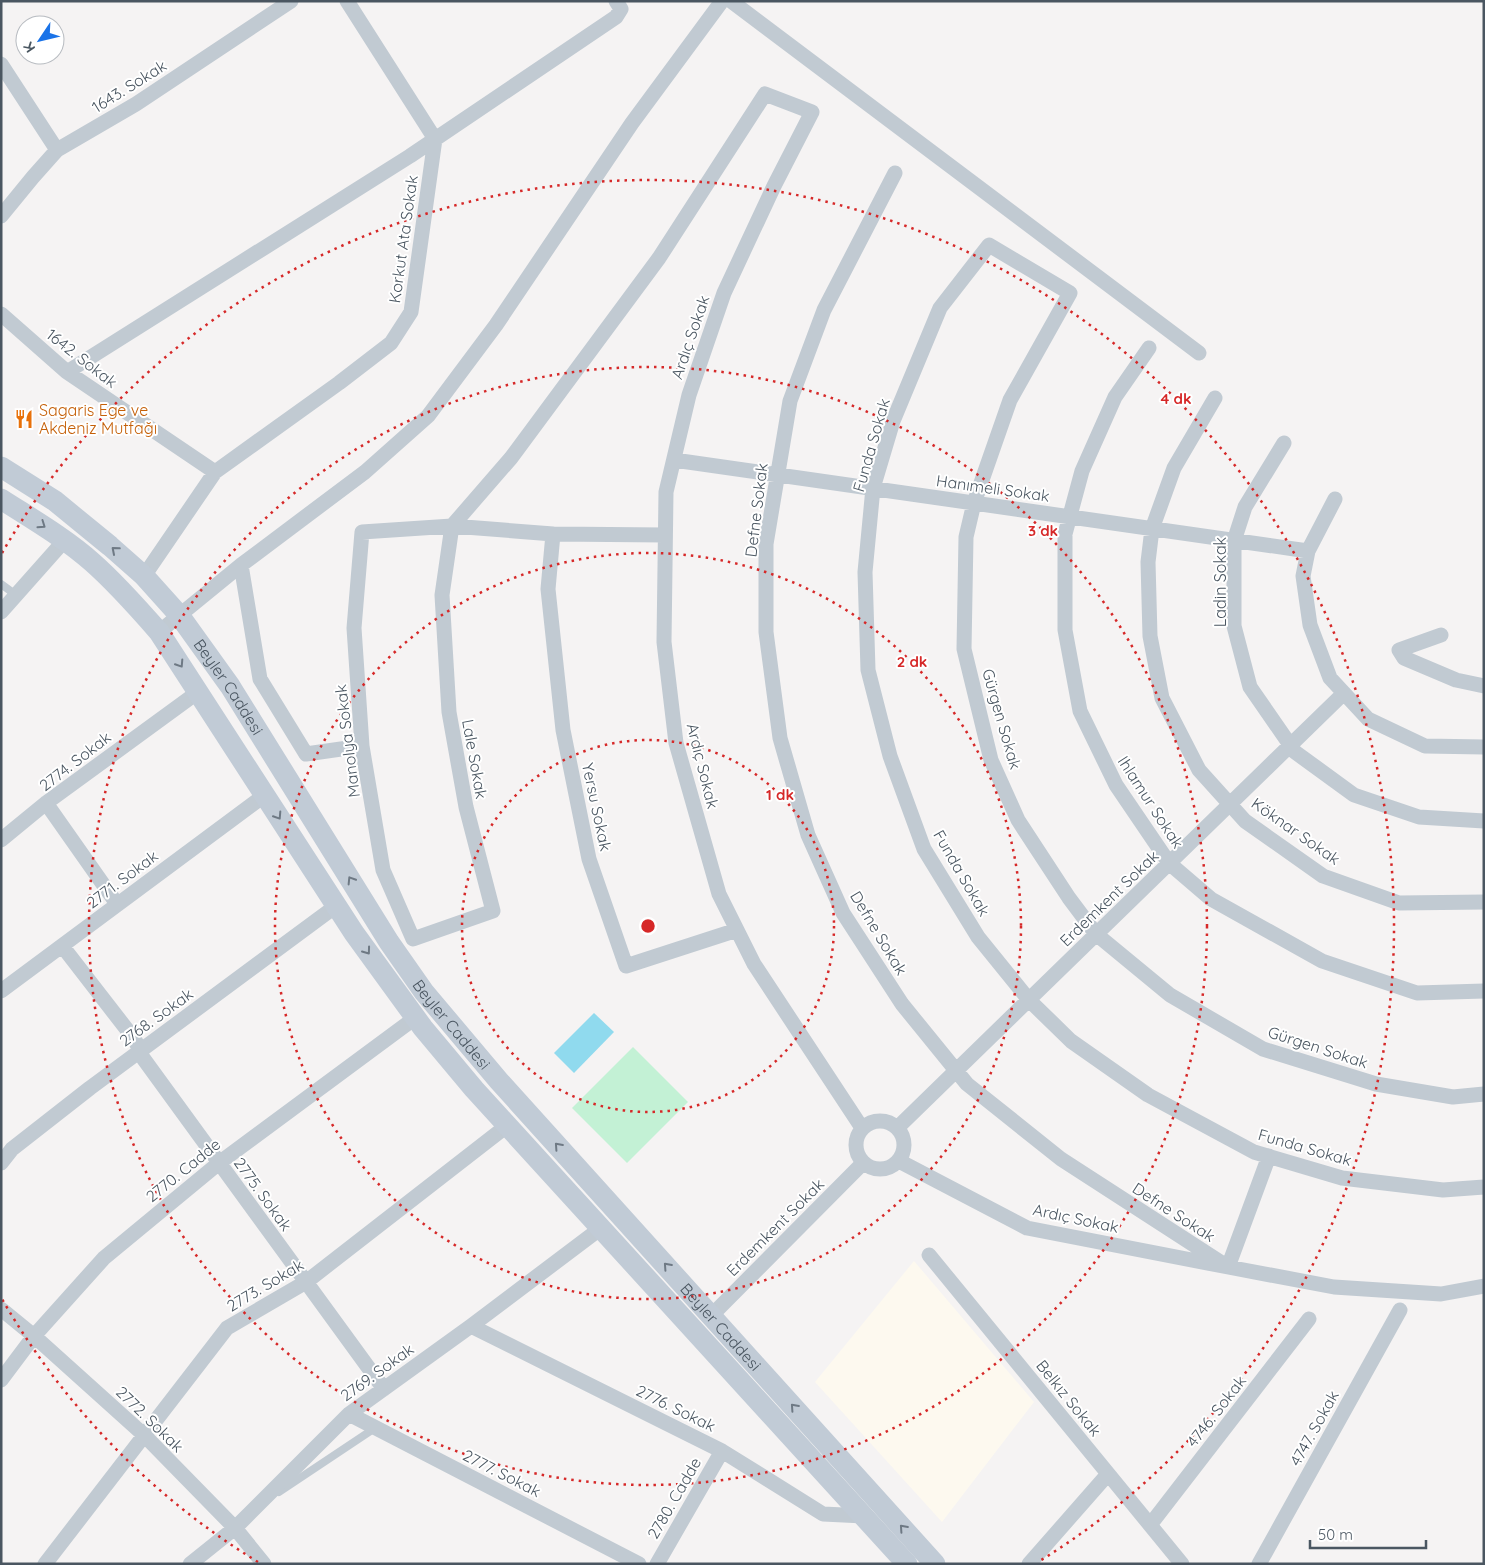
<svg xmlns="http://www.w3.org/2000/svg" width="1485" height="1565" font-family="Quicksand,sans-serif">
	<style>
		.commercial { fill: #fdf9ef }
		.green { fill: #c3f1d5 }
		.water { fill: #90daee }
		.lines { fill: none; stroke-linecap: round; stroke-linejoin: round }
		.lane { stroke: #c1cad2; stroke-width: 8 }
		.street { stroke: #c1cad2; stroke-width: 15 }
		.secondary { stroke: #c1cbd6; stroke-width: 21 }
		.oneway { stroke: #6e7984 }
		.ring { fill: none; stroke: #d62828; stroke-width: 2.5; stroke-dasharray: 2.5 5 }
		.labels { text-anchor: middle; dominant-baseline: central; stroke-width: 4; stroke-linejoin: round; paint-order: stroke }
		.street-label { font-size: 16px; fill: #4a5661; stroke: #fff }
		.food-label { font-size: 16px; fill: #c56008; stroke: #fff; text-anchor: start }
		.centre { fill: #d62828; stroke: #fff; stroke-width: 2.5 }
		.ring-label { font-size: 15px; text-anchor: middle; font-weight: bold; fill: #d62828; stroke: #fff; stroke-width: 4; stroke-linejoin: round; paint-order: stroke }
	</style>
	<rect width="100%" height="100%" fill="#f5f3f3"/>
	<path class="commercial" d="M914 1261 1034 1402 942 1522 815 1382Z"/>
	<path class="green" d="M633 1047 688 1102 627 1163 572 1108Z"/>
	<path class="water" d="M594 1013 614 1032 574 1073 554 1053Z"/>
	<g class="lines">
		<path class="lane" d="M1 584 16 595
			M279 1492 375 1428"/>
		<path class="street" d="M731 1 1199 353
			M1 64 57 150
			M895 173 824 310 790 401 766 544V632L780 738 808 835 843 913 902 1004 967 1084 1061 1159 1228 1267 1334 1287 1441 1294 1484 1286
			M1 216 33 177 57 150 136 104 291 1
			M1 314 67 372 215 472 144 576
			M1149 348 1115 397 1082 471 1065 534V630L1080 711 1116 785 1169 863 1211 899 1322 961 1417 993 1484 991
			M67 372 410 156 616 17 621 9 616 1
			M1215 398 1174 468 1152 529 1148 562 1150 636 1162 698 1199 770 1245 821 1323 876 1399 903 1484 902
			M1284 443 1245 507 1234 541V626L1250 687 1295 752 1354 795 1419 817 1484 821
			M674 460 1308 551
			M215 472 339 383 391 343 411 312 435 139 347 1
			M1335 499 1308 551 1303 576 1310 625 1330 678 1368 719 1425 746 1484 747
			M553 534 548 589 563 730 589 859 626 966 737 930
			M665 535 553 534 452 526 362 532 354 628 362 746 383 870 413 939 493 911 466 807 449 712 442 595 452 526 511 458 659 258 765 94 812 112 774 186 724 293 689 395 666 492 664 642 676 743 719 894 754 964 862 1128
			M241 565 260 679 306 754 362 746
			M1 612 64 541
			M159 632 241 565 365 472 428 416 496 325 632 123 722 1
			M1441 635 1399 650 1404 658 1456 680 1484 686
			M46 803 117 904
			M1 840 46 803 198 692
			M63 947 135 1040 143 1058 384 1389
			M1 991 265 795
			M1484 1094 1453 1097 1376 1084 1263 1049 1170 995 1096 934 1069 898 1018 820 991 760 964 649 966 537 974 503 1010 400 1070 293 989 245 940 308 893 421 873 488 865 572 868 670 890 756 924 849 978 937 1029 1000 1071 1041 1148 1095 1254 1152 1342 1178 1443 1190 1484 1187
			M856 1145a24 24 0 1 1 48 0a24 24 0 1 1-48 0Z
			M897 1128 1344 693
			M899 1161 1027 1228 1228 1267 1269 1156
			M1 1163 12 1149 90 1088 336 906
			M929 1255 1182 1564
			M1 1309 34 1336 144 1435 235 1528 264 1564
			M711 1316 863 1163
			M471 1326 722 1451 823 1514 864 1516
			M1 1380 34 1336 104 1258 219 1163 415 1018
			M349 1414 639 1564
			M1150 1525 1309 1319
			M45 1564 227 1328 306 1282 508 1125
			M190 1564 235 1528 349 1414 471 1326 601 1228
			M657 1564 722 1451
			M1029 1564 1108 1474
			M1259 1564 1400 1310"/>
		<g class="secondary">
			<path id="s1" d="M1 467 55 501 110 546 144 576 179 615 230 686 389 942 424 992 499 1081 935 1564"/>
			<path d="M1 499C32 519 65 538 92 562 116 583 138 608 159 632L354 933 423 1028 474 1089 907 1564"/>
		</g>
	</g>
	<defs><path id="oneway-chevron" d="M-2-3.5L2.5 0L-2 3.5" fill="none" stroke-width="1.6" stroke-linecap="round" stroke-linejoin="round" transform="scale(1.25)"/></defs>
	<g class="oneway">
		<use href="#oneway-chevron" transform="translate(42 525) rotate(35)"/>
		<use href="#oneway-chevron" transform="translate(115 550) rotate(-139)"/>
		<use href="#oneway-chevron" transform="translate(180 664) rotate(57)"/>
		<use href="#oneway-chevron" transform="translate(278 816) rotate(57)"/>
		<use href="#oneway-chevron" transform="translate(351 880) rotate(-122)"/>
		<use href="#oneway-chevron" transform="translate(367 951) rotate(54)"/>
		<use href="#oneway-chevron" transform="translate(558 1146) rotate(-132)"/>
		<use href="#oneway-chevron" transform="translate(667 1266) rotate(-132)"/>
		<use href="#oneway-chevron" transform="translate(794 1407) rotate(-132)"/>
		<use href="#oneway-chevron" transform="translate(903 1528) rotate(-132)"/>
	</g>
	<g class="ring">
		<circle cx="648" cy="926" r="186"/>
		<circle cx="648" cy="926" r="373"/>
		<circle cx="648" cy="926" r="559"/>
		<path d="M258 1562A746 746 0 0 1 2 1299M2 553A746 746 0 1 1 1038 1562"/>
	</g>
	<defs>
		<g id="restaurant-bare" transform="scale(1.5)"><path d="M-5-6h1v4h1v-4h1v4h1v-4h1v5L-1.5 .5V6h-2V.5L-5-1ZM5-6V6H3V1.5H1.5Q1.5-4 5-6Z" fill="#e8710a" stroke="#fff" stroke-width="2.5" paint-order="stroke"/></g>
	</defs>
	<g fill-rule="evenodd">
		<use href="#restaurant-bare" x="24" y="419"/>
	</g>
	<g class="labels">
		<g class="street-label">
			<text transform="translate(129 86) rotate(-32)">1643. Sokak</text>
			<text transform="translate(403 239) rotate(-82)">Korkut Ata Sokak</text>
			<text transform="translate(690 337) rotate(-71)">Ardıç Sokak</text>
			<text transform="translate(82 358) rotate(38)">1642. Sokak</text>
			<text transform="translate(871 445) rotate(-74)">Funda Sokak</text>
			<text transform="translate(993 488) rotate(8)">Hanımeli Sokak</text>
			<text transform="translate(756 510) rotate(-83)">Defne Sokak</text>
			<text transform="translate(1220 582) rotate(-90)">Ladin Sokak</text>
			<text stroke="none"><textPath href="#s1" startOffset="320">Beyler Caddesi</textPath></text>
			<text transform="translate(1002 719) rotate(74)">Gürgen Sokak</text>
			<text transform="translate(347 741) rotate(-97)">Manolya Sokak</text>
			<text transform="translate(475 759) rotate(80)">Lale Sokak</text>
			<text transform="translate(75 761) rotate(-38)">2774. Sokak</text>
			<text transform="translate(703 766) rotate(76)">Ardıç Sokak</text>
			<text transform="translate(1151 802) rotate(57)">Ihlamur Sokak</text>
			<text transform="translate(597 807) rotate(78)">Yersu Sokak</text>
			<text transform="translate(1296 831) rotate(35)">Köknar Sokak</text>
			<text transform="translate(962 873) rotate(60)">Funda Sokak</text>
			<text transform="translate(122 879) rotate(-37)">2771. Sokak</text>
			<text transform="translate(1109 898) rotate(-44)">Erdemkent Sokak</text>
			<text transform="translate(879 933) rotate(59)">Defne Sokak</text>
			<text transform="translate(156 1017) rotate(-36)">2768. Sokak</text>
			<text stroke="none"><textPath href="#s1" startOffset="725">Beyler Caddesi</textPath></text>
			<text transform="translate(1318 1047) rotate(18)">Gürgen Sokak</text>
			<text transform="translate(1305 1147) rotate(16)">Funda Sokak</text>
			<text transform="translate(183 1170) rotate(-39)">2770. Cadde</text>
			<text transform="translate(263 1194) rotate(54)">2775. Sokak</text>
			<text transform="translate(1174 1212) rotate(33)">Defne Sokak</text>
			<text transform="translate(1076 1218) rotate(12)">Ardıç Sokak</text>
			<text transform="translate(775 1227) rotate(-45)">Erdemkent Sokak</text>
			<text transform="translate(265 1285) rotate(-31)">2773. Sokak</text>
			<text stroke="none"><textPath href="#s1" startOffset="1130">Beyler Caddesi</textPath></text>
			<text transform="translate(377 1372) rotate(-36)">2769. Sokak</text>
			<text transform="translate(1069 1398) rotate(51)">Belkız Sokak</text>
			<text transform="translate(676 1408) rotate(26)">2776. Sokak</text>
			<text transform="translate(1216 1411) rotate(-52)">4746. Sokak</text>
			<text transform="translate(150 1419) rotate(44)">2772. Sokak</text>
			<text transform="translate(1314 1428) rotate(-61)">4747. Sokak</text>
			<text transform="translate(502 1473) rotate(27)">2777. Sokak</text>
			<text transform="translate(674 1498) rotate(-60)">2780. Cadde</text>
		</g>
		<g class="food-label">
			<text x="39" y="410">Sagaris Ege ve<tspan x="39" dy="18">Akdeniz Mutfağı</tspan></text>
		</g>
	</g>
	<circle cx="648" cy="926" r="8" class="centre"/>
	<g class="ring-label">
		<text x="1176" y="404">4 dk</text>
		<text x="1043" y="536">3 dk</text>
		<text x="912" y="667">2 dk</text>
		<text x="780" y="800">1 dk</text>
	</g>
	<rect width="1485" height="1565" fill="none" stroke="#4a5661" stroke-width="5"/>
	<g transform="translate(40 40) rotate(235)"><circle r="24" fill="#ffffff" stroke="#b7bbc0"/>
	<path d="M0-4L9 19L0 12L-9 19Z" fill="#1a73e8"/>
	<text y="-8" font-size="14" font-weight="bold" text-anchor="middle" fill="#4a5661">K</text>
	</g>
	<path d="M1310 1540v8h116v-8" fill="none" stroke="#4a5661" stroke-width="2.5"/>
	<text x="1318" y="1540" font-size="15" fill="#4a5661" stroke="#ffffff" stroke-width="4" paint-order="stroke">50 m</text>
</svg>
